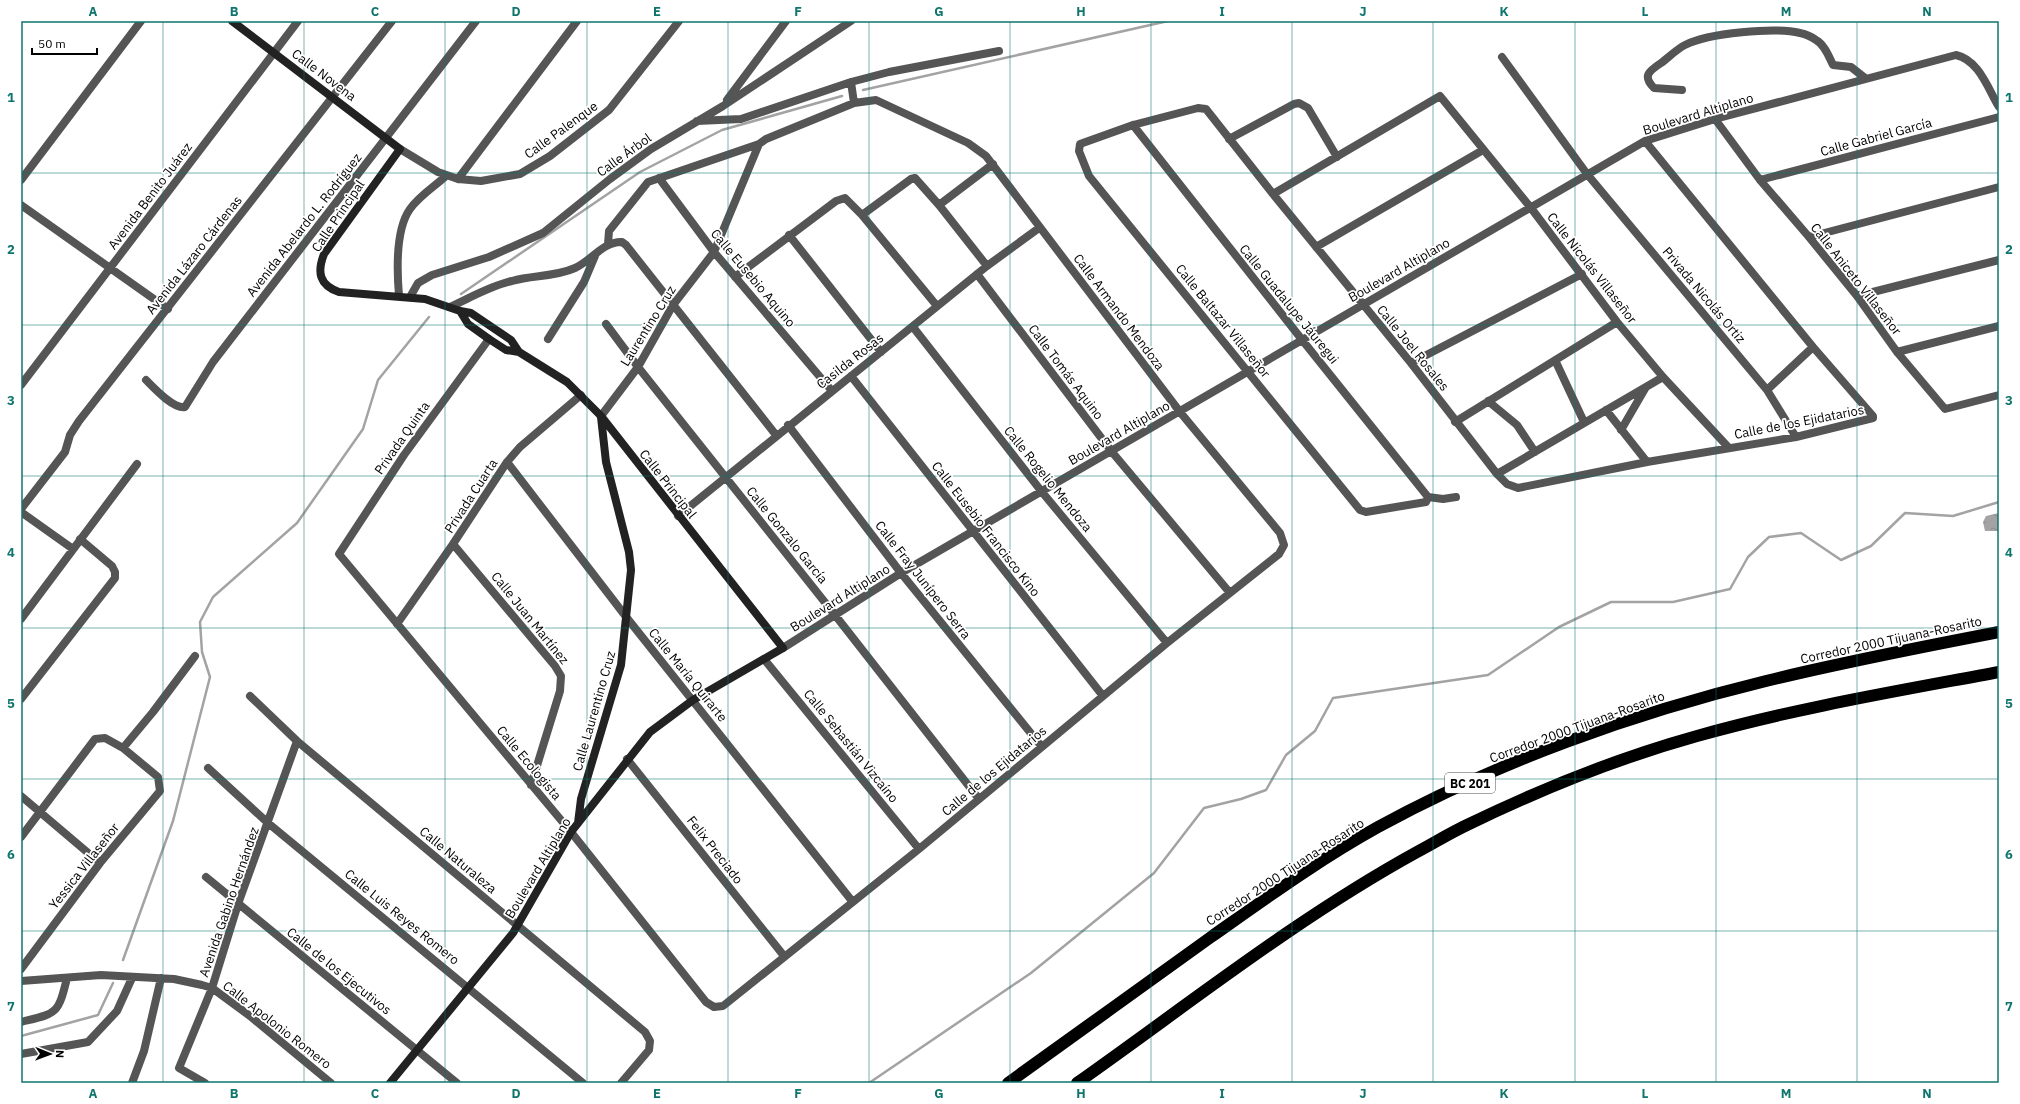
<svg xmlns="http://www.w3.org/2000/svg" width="2020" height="1104" font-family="'IBM Plex Sans',sans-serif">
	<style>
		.water { fill: url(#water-ripples) }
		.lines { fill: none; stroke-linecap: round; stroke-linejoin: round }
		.stream { stroke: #a3a3a3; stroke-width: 2.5 }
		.street { stroke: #555; stroke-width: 8 }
		.secondary { stroke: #222; stroke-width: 8 }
		.highway { stroke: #000; stroke-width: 12 }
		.grid { fill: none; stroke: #0f766e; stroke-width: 1; stroke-opacity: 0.55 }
		.labels { text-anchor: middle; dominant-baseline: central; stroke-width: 3.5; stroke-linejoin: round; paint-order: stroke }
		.shield { fill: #fff; stroke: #4c4c4c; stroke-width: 1 }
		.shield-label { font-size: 12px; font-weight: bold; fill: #000 }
		.street-label { font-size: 13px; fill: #000; stroke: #fff }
		.neatline { fill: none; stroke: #0f766e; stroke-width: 1.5 }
		.grid-label { font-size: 13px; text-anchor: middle; font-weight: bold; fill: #0f766e }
	</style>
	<defs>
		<pattern id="water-ripples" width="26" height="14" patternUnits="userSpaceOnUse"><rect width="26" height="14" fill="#a3a3a3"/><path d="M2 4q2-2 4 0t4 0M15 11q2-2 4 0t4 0" fill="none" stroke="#8b8b8b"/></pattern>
	</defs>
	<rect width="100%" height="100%" fill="#fff"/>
	<path class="water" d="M1999 513V531H1985L1983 522 1986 516Z"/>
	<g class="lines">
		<path class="stream" d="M863 90 1168 21
			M461 294 640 172 722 130 842 96
			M123 960 173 821 210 677 202 652 200 622 213 597 297 523 363 429 378 380 429 317
			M21 1036 98 1015 113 983
			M869 1083 1031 973 1154 873 1204 808 1241 799 1266 790 1286 755 1315 731 1333 698 1488 675 1559 627 1611 602H1673L1730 589 1748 557 1769 537 1801 533 1841 560 1871 546 1905 513 1953 516 1999 502"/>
		<path class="street" d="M1502 57 1587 174 1767 390 1796 437
			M851 82 854 103
			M1682 90 1654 88C1642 76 1649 71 1661 63 1669 57 1677 49 1685 45 1708 33 1775 27 1800 33 1805 34 1812 37 1816 40 1825 45 1829 57 1833 65L1851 67 1865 78
			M727 100 786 21
			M1715 119 1760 180 1809 237 1857 296 1897 352 1945 409 1999 395
			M697 121 741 119 851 82 889 72 999 51
			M1133 125 1303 341 1428 497
			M1229 139 1294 104 1299 103 1308 108 1337 157
			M400 149 438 172 458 179 481 181 520 174 550 156 609 110 679 21
			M659 178 714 252 832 391
			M458 179 577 21
			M21 180 141 21
			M1760 180 1999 117
			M1273 194 1440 96 1531 208 1617 322 1663 377 1729 448
			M21 205 168 309
			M939 205 993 164
			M862 215 911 179 915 178 939 205 987 266
			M789 235 881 352
			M1809 237 1999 187
			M608 244 609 231 648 182 759 144
			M1316 247 1483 150
			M977 274 1112 452 1230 593
			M735 277 836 201 845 198 862 215 937 306
			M399 296C397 272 395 230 410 209 419 196 435 186 446 176
			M1857 296 1999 260
			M410 297 418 283 432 275 489 257 543 233 610 179 651 149 723 106 851 21
			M450 307C470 298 490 286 512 281 533 275 555 277 575 268 591 261 604 241 622 242L626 245 776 435
			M606 324 638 367 835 615 979 799
			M913 327 1042 492 1167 643
			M489 339 404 455 339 554 571 832 706 1002 714 1007 723 1006 919 849 1167 643 1279 554 1284 545 1280 533 1180 412 986 156 968 143 876 100 854 103 766 139 759 144 714 252 673 305 638 367 601 416
			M548 339 584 282 595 256
			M1897 352 1999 326
			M1555 360 1584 422
			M1411 363 1582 274
			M851 376 1103 696
			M146 380C154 388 173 409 185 407L213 362 476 21
			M21 385 298 21
			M1767 390 1813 347
			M1488 401 1517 425 1535 452
			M1606 410 1647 462
			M1455 422 1617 322
			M788 425 901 573 1042 747
			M1621 430 1646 387
			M507 462 627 618 852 901
			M1497 474 1663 377
			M1428 497 1426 502 1366 512 1360 510 1089 176 1079 151 1080 144 1133 125 1198 108 1206 109 1273 194 1411 363 1497 474 1507 484 1518 488 1647 462 1796 437 1873 418V416L1813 347 1645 141
			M1428 497 1443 499 1456 497
			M21 509 65 452 70 435 79 421 392 21
			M21 512 73 549
			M678 516 987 266 1039 228
			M453 544 555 666 561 676 560 691 531 785
			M21 619 137 464
			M397 624 453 544 507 462 520 447 581 395
			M783 648 901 573 1645 141 1715 119 1956 55C1979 60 1988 89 1999 107
			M764 659 919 849
			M250 696 297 741 645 1032 650 1041 649 1050 621 1083
			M21 699 115 578V572L112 566 80 539
			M627 759 784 956
			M208 768 268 823 583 1083
			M21 796 100 863
			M21 837 95 739 105 738 123 748 153 712 195 656
			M206 877 457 1083
			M21 969 100 863 160 791 158 777 123 748
			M21 981 101 975 174 979 202 985 212 988 250 1016 331 1083
			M21 1022C57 1013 58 1015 67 978
			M21 1054 88 1042 117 1011 132 978
			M132 1083 144 1051 161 978
			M205 1083 179 1068 212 988 238 904 297 741"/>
		<path class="secondary" d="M232 21 400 149 324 254C317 272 319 285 339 292L425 299 460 311 471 313 511 340 519 352
			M578 823 581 799 621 665 631 570 629 552 606 462 601 417
			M390 1083 513 933 571 832 650 732 693 700 783 648 601 416 567 382 519 352 506 350 489 339 468 324 460 311"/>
		<path class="highway" d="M1008 1083C1076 1034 1143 986 1211 937 1265 899 1320 859 1378 827 1497 762 1634 713 1766 681 1843 662 1921 647 1999 632
			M1077 1083C1189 1004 1297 918 1417 852 1434 843 1450 833 1467 825 1541 789 1618 758 1697 736 1796 708 1898 691 1999 672"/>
	</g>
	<path class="grid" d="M163 21V1083M304 21V1083M445 21V1083M587 21V1083M728 21V1083M869 21V1083M1010 21V1083M1151 21V1083M1292 21V1083M1433 21V1083M1575 21V1083M1716 21V1083M1857 21V1083M21 173H1999M21 325H1999M21 476H1999M21 628H1999M21 779H1999M21 931H1999"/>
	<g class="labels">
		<rect class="shield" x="1445" y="773" width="50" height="20" rx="3"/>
		<g class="shield-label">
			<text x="1470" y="783">BC 201</text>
		</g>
		<g class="street-label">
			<text transform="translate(324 75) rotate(37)">Calle Novena</text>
			<text transform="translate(1698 114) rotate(-17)">Boulevard Altiplano</text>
			<text transform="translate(561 130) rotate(-36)">Calle Palenque</text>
			<text transform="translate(1876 137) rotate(-15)">Calle Gabriel García</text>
			<text transform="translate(624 155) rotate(-36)">Calle Árbol</text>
			<text transform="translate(150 196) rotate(-53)">Avenida Benito Juárez</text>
			<text transform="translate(338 216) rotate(-56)">Calle Principal</text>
			<text transform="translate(304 225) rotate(-52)">Avenida Abelardo L. Rodríguez</text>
			<text transform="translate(194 255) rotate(-52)">Avenida Lázaro Cárdenas</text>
			<text transform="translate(1592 268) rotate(52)">Calle Nicolás Villaseñor</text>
			<text transform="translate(1399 270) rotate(-30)">Boulevard Altiplano</text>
			<text transform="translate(753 278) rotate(50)">Calle Eusebio Aquino</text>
			<text transform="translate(1856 279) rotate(52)">Calle Aniceto Villaseñor</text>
			<text transform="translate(1704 295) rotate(50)">Privada Nicolás Ortiz</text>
			<text transform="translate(1289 304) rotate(51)">Calle Guadalupe Jáuregui</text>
			<text transform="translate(1119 312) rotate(53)">Calle Armando Mendoza</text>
			<text transform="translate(1223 321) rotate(51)">Calle Baltazar Villaseñor</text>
			<text transform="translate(648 326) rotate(-58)">Laurentino Cruz</text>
			<text transform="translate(1413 348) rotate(51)">Calle Joel Rosales</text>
			<text transform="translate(850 361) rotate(-38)">Casilda Rosas</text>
			<text transform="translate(1066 372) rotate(53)">Calle Tomás Aquino</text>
			<text transform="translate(1799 422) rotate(-11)">Calle de los Ejidatarios</text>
			<text transform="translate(1119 433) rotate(-30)">Boulevard Altiplano</text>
			<text transform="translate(402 438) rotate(-55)">Privada Quinta</text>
			<text transform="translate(1048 479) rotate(51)">Calle Rogelio Mendoza</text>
			<text transform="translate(668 484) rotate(52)">Calle Principal</text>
			<text transform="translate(471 496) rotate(-57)">Privada Cuarta</text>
			<text transform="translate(986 529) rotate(52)">Calle Eusebio Francisco Kino</text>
			<text transform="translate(787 535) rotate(51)">Calle Gonzalo García</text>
			<text transform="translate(923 580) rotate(52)">Calle Fray Junípero Serra</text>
			<text transform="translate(840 598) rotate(-32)">Boulevard Altiplano</text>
			<text transform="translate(530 618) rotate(51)">Calle Juan Martínez</text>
			<text transform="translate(1891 640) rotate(-12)">Corredor 2000 Tijuana-Rosarito</text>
			<text transform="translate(688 675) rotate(51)">Calle María Quirarte</text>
			<text transform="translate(594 711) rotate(-74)">Calle Laurentino Cruz</text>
			<text transform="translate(1577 727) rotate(-20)">Corredor 2000 Tijuana-Rosarito</text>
			<text transform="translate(851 746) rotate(51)">Calle Sebastián Vizcaíno</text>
			<text transform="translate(529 763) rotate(50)">Calle Ecologista</text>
			<text transform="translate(994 771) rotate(-40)">Calle de los Ejidatarios</text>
			<text transform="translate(715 850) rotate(52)">Felix Preciado</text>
			<text transform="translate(458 860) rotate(40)">Calle Naturaleza</text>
			<text transform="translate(84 866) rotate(-52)">Yessica Villaseñor</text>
			<text transform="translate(538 868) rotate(-59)">Boulevard Altiplano</text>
			<text transform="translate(1285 872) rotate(-33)">Corredor 2000 Tijuana-Rosarito</text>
			<text transform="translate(229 902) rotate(-71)">Avenida Gabino Hernández</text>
			<text transform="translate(402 917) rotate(39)">Calle Luis Reyes Romero</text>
			<text transform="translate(339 971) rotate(39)">Calle de los Ejecutivos</text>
			<text transform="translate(277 1025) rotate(38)">Calle Apolonio Romero</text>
		</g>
	</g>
	<rect width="2020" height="1104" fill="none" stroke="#ffffff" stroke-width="44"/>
	<g transform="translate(50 1054) rotate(91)" stroke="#ffffff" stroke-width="3" paint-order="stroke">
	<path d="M0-3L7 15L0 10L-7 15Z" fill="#000000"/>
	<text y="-6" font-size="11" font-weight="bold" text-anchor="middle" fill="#000000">N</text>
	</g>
	<path d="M32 48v6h65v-6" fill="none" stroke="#000000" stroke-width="2"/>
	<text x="38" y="48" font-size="12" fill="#000000" stroke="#ffffff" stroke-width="3" paint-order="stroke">50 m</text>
	<rect x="22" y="22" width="1976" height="1060" class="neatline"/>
	<g class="grid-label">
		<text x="93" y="16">A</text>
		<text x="234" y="16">B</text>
		<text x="375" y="16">C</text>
		<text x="516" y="16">D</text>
		<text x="657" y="16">E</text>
		<text x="798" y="16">F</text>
		<text x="939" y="16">G</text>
		<text x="1081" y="16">H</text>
		<text x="1222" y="16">I</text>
		<text x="1363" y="16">J</text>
		<text x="1504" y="16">K</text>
		<text x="1645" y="16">L</text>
		<text x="1786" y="16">M</text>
		<text x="1927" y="16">N</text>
		<text x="11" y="102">1</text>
		<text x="2009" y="102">1</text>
		<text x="11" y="254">2</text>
		<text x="2009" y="254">2</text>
		<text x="11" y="405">3</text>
		<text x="2009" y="405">3</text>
		<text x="11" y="557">4</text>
		<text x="2009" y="557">4</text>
		<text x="11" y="708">5</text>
		<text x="2009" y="708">5</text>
		<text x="11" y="859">6</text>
		<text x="2009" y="859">6</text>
		<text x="11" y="1011">7</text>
		<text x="2009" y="1011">7</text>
		<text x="93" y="1098">A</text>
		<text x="234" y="1098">B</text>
		<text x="375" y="1098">C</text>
		<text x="516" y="1098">D</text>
		<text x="657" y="1098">E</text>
		<text x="798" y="1098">F</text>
		<text x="939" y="1098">G</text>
		<text x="1081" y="1098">H</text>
		<text x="1222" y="1098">I</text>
		<text x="1363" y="1098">J</text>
		<text x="1504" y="1098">K</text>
		<text x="1645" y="1098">L</text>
		<text x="1786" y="1098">M</text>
		<text x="1927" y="1098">N</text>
	</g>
</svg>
